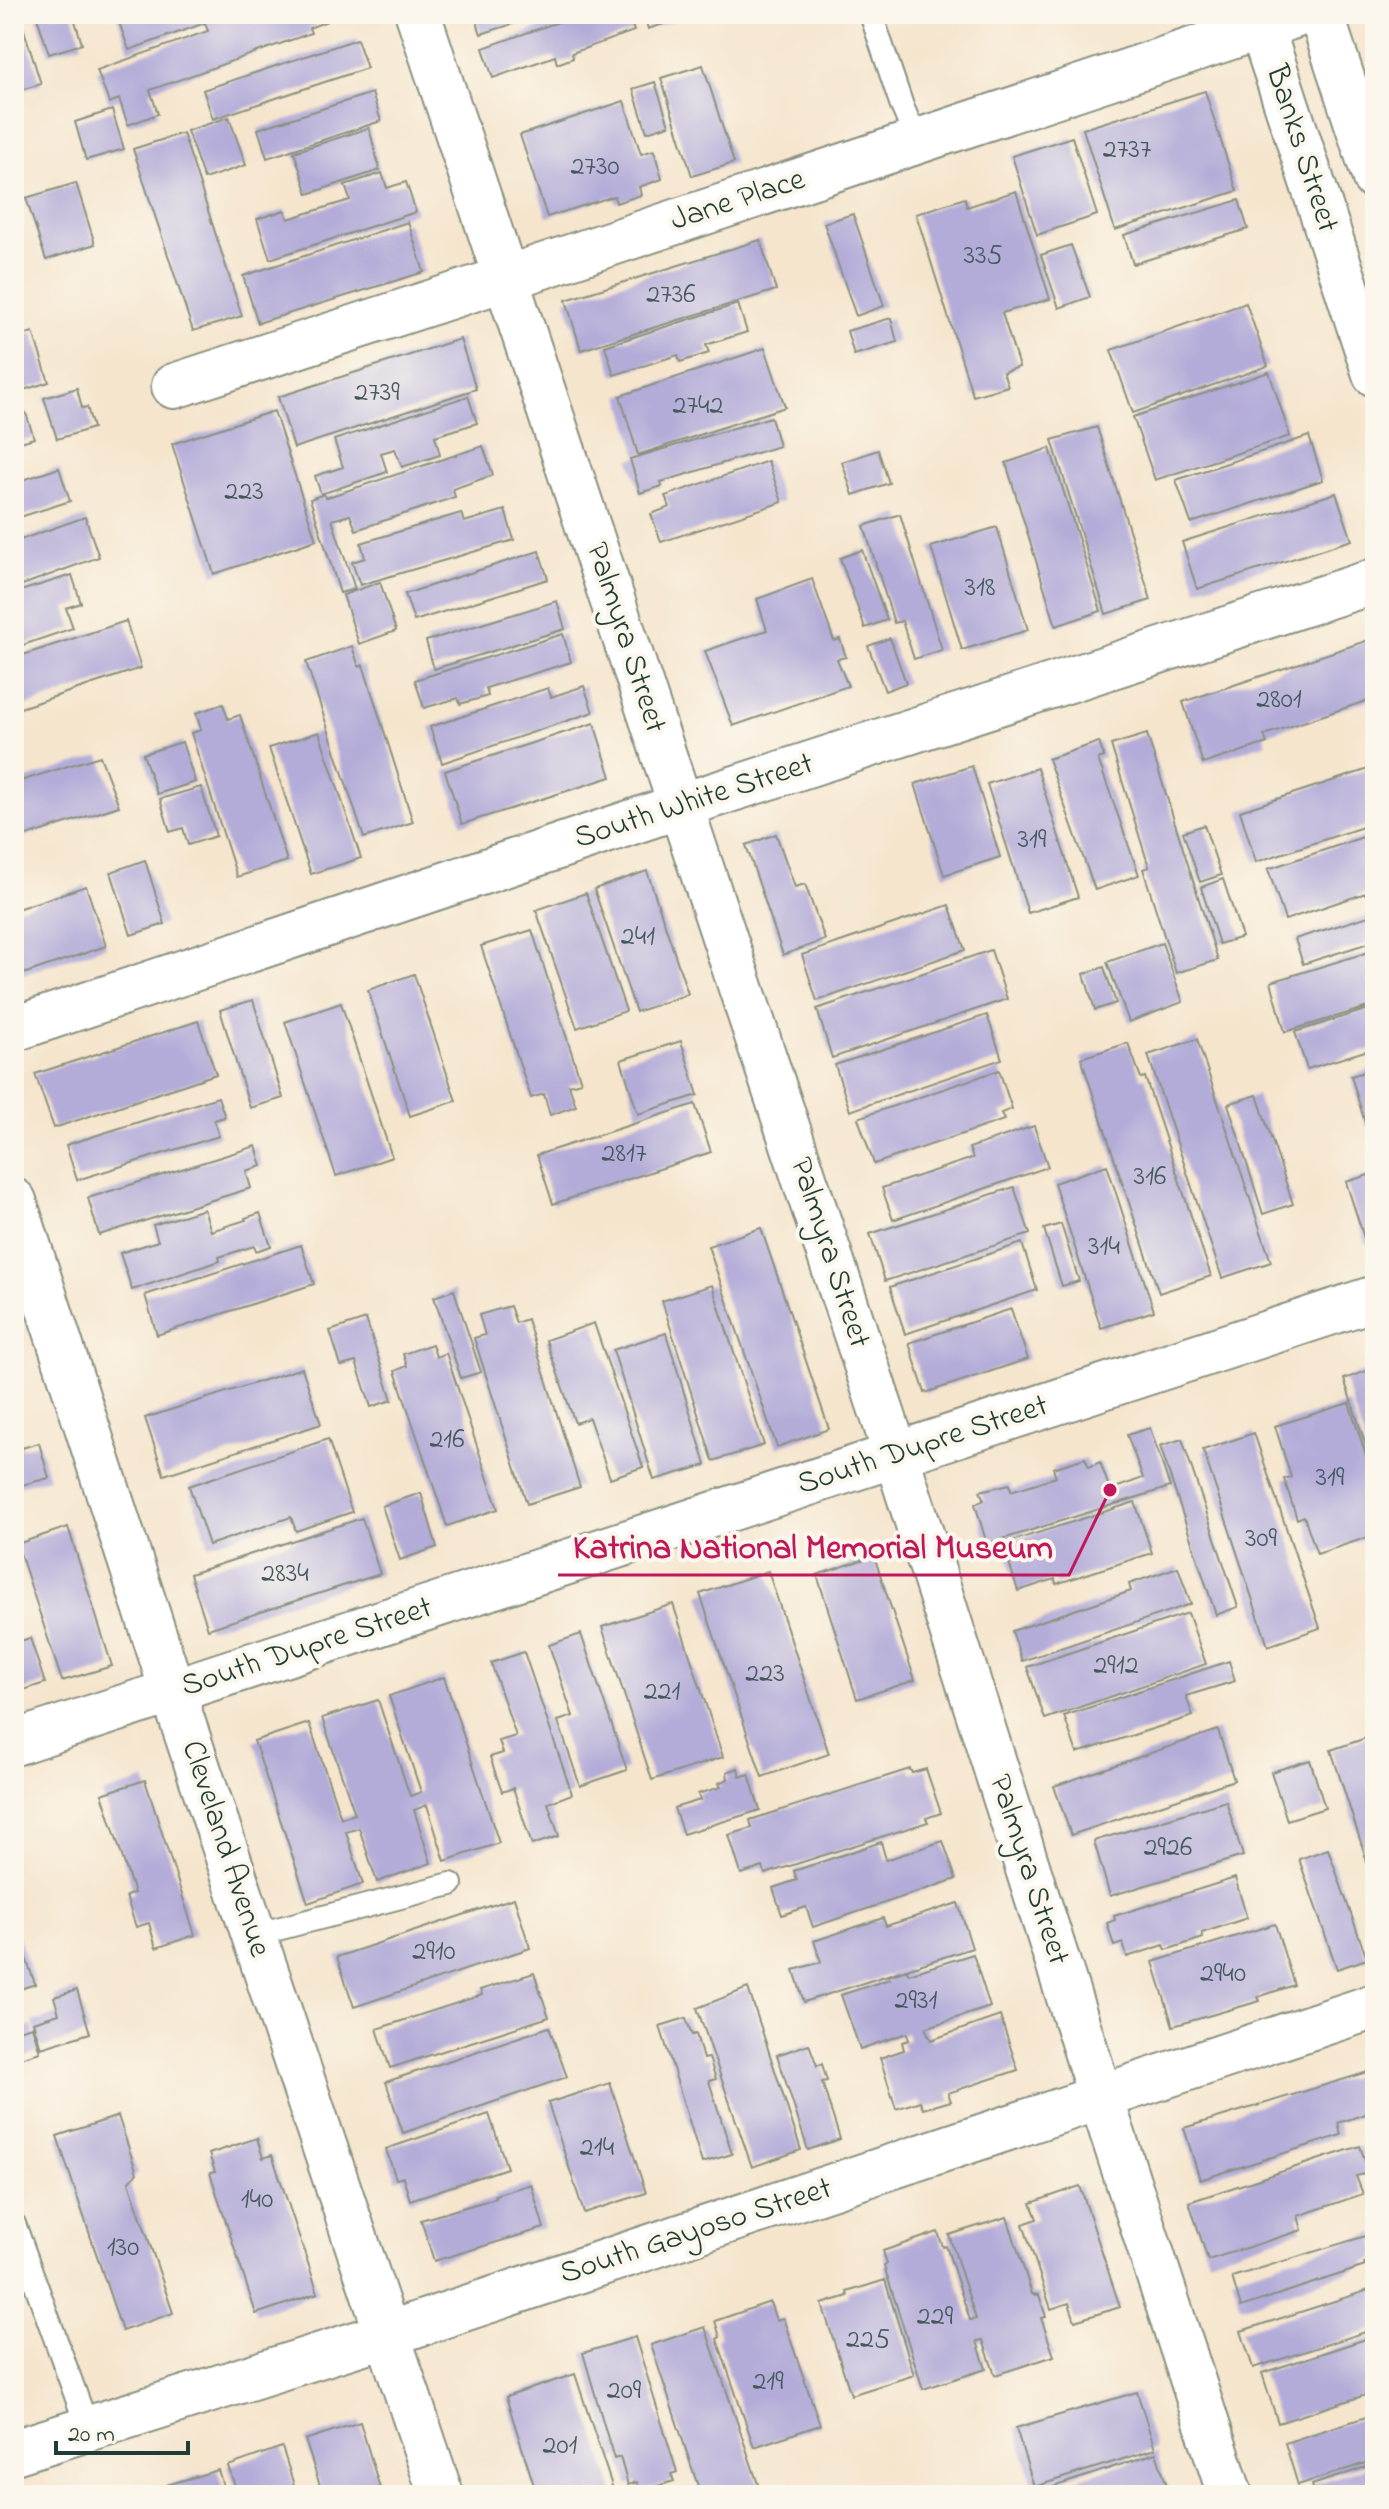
<svg xmlns="http://www.w3.org/2000/svg" width="1389" height="2509" font-family="'Indie Flower',sans-serif">
	<style>
		.building { fill: #b3acd8 }
		.lines { fill: none; stroke-linecap: round; stroke-linejoin: round }
		.service-casing { stroke: #8a9180; stroke-width: 26 }
		.minor-casing { stroke: #8a9180; stroke-width: 48 }
		.service { stroke: #fff; stroke-width: 22 }
		.minor { stroke: #fff; stroke-width: 44 }
		.labels { text-anchor: middle; dominant-baseline: central; stroke-width: 8; stroke-linejoin: round; paint-order: stroke }
		.number-label { font-size: 28px; fill: #44595d }
		.street-label { font-size: 32px; fill: #1f3d34; stroke: #fbf7ec }
		.leader { fill: none; stroke: #c2185b; stroke-width: 3 }
		.callout-dot { fill: #c2185b; stroke: #fbf7ec; stroke-width: 3 }
		.callout-label { font-size: 34px; text-anchor: middle; font-weight: bold; fill: #c2185b; stroke: #fbf7ec; stroke-width: 8; stroke-linejoin: round; paint-order: stroke }
	</style>
	<rect width="100%" height="100%" fill="#fbf7ec"/>
	<filter id="ink" filterUnits="userSpaceOnUse"><feTurbulence type="fractalNoise" baseFrequency=".0125" numOctaves="2"/><feDisplacementMap in="SourceGraphic" scale="16" xChannelSelector="R" yChannelSelector="G"/><feConvolveMatrix kernelMatrix="1 2 1 2 8 2 1 2 1" color-interpolation-filters="sRGB"/></filter>
	<filter id="wash" filterUnits="userSpaceOnUse"><feTurbulence type="fractalNoise" baseFrequency=".006" numOctaves="4" result="noise"/><feDisplacementMap in="SourceGraphic" scale="32" xChannelSelector="R" yChannelSelector="G"/><feGaussianBlur stdDeviation="1.8" result="paint"/><feColorMatrix in="noise" values="0 0 0 0 0 0 0 0 0 0 0 0 0 0 0 0 0 1.4 0 .05"/><feComposite in="paint" operator="in"/></filter>
	<g filter="url(#wash)">
		<rect width="100%" height="100%" fill="#f5e5cd"/>
		<g id="blocks">
			<path class="building" d="M14 14H19L41 84 14 92Z
				M36 14H73L82 44 49 54Z
				M116 14H345L309 28 311 33 150 90 158 114 128 125 119 99 109 103 97 70 208 31 205 23 129 50Z
				M474 14H541V15L481 34Z
				M581 14H628L634 31 572 53 573 58 557 64 555 56 493 78 483 48Z
				M644 14H681L682 18 648 29Z
				M357 39 367 68 213 119 203 90Z
				M703 65 734 163 692 176 661 78Z
				M655 82 669 125 647 132 633 89Z
				M1205 91 1237 191 1115 230 1083 129Z
				M372 93 381 121 267 158 258 129Z
				M624 101 641 154 654 150 662 179 639 187 641 195 616 203 614 196 547 217 520 135Z
				M112 110 124 149 86 160 75 122Z
				M229 117 246 165 204 179 187 131Z
				M369 128 380 170 308 194 294 152Z
				M183 133 242 316 193 331 133 149Z
				M1072 137 1097 215 1037 235 1012 156Z
				M382 173 387 188 406 182 416 212 270 259 257 219 285 210 288 219 350 200 345 185Z
				M76 183 95 244 46 260 26 198Z
				M1016 191 1050 299 1002 313 1019 367 1003 372 1008 386 973 396 916 214 965 198 967 207Z
				M1239 200 1248 229 1133 264 1124 235Z
				M853 214 884 306 856 316 824 223Z
				M408 222 424 272 258 323 243 276Z
				M760 240 776 290 581 350 566 300Z
				M1071 245 1090 297 1059 308 1041 255Z
				M1246 303 1268 366 1133 413 1111 350Z
				M738 304 747 332 706 345 709 353 680 362 678 355 614 375 605 346Z
				M891 318 897 342 854 355 847 331Z
				M33 332 49 382 14 393V338Z
				M460 339 476 389 294 448 278 397Z
				M765 348 785 407 638 455 620 396Z
				M1269 372 1290 436 1155 480 1133 417Z
				M77 388 82 408 87 407 93 428 57 439 44 398Z
				M468 396 477 423 435 436 440 455 402 467 395 449 381 453 387 472 321 494 315 476 343 467 334 440Z
				M274 411 316 540 214 574 172 444Z
				M26 413 34 438 14 444V417Z
				M771 417 779 446 661 482 662 486 640 493 630 459Z
				M1097 427 1151 600 1106 614 1052 440Z
				M1309 436 1323 480 1191 523 1176 480Z
				M483 446 493 475 453 489 455 497 356 530 350 515 332 520 355 589 340 593 310 499 324 494 325 498Z
				M1050 448 1101 611 1056 626 1006 463Z
				M878 450 889 483 853 495 842 462Z
				M768 461 782 502 661 542 651 514 670 507 665 496Z
				M59 468 70 501 14 519V483Z
				M1336 493 1352 540 1197 589 1182 542Z
				M505 510 514 540 360 585 352 562 365 558 361 543 461 513 464 522Z
				M900 514 942 650 914 659 902 621 894 623 864 526Z
				M85 517 99 557 14 588V542Z
				M997 527 1028 630 962 650 931 547Z
				M862 550 887 620 865 628 840 558Z
				M539 551 548 579 414 621 405 594Z
				M72 575 81 603 66 608 73 628 14 648V593Z
				M812 579 834 641 840 639 846 657 837 659 848 686 733 726 705 651 767 630 757 599Z
				M380 582 396 631 359 644 343 595Z
				M557 601 565 629 434 669 426 641Z
				M126 621 141 668 14 710V658Z
				M563 634 571 662 486 688 488 696 460 704 458 698 424 708 415 680Z
				M890 638 906 683 885 691 868 646Z
				M1375 638V698L1264 735 1267 743 1203 764 1183 702Z
				M352 646 359 667 363 665 413 822 364 838 306 662Z
				M584 686 593 712 442 763 430 727 548 688 551 697Z
				M223 704 228 719 240 715 287 861 237 877 191 733 201 730 196 713Z
				M594 723 611 777 462 824 445 771Z
				M319 732 361 858 311 874 269 748Z
				M1147 734 1218 960 1176 973 1143 869 1149 867 1111 745Z
				M182 742 195 782 157 794 143 754Z
				M1099 742 1104 757 1098 759 1139 875 1095 890 1048 759Z
				M100 756 119 806 14 840V783Z
				M972 766 1000 857 944 875 915 784Z
				M1375 767V823L1256 862 1240 811Z
				M1037 768 1078 897 1028 913 987 784Z
				M201 787 216 836 188 845 183 828 170 832 160 799Z
				M1204 825 1221 875 1200 882 1183 832Z
				M1375 833V890L1285 920 1268 869Z
				M776 834 795 887 805 884 825 940 783 955 746 845Z
				M145 860 165 924 131 935 111 872Z
				M647 871 688 994 636 1012 594 889Z
				M1223 879 1242 937 1219 944 1201 887Z
				M86 886 106 946 14 977V910Z
				M586 893 626 1011 577 1028 536 910Z
				M949 905 965 950 817 1001 802 955Z
				M1375 914V941L1303 964 1295 939Z
				M532 930 581 1082 569 1085 576 1106 550 1115 544 1094 531 1098 481 946Z
				M1162 943 1183 1002 1129 1022 1107 962Z
				M991 950 1007 999 832 1058 817 1009Z
				M1375 950V1005L1285 1032 1271 982Z
				M1104 967 1116 1003 1095 1010 1084 974Z
				M414 974 456 1101 410 1116 368 990Z
				M253 1000 283 1098 250 1108 220 1010Z
				M341 1003 392 1157 336 1176 285 1022Z
				M1375 1007V1048L1307 1069 1295 1032Z
				M987 1015 1002 1059 850 1111 835 1065Z
				M198 1021 216 1074 54 1128 35 1074Z
				M1197 1039 1271 1262 1222 1278 1148 1055Z
				M681 1041 698 1095 638 1114 621 1060Z
				M1128 1043 1141 1078 1145 1077 1211 1276 1159 1293 1081 1058Z
				M1375 1069V1123L1366 1126 1351 1076Z
				M999 1070 1012 1109 1001 1113 1004 1120 874 1164 858 1118Z
				M1257 1095 1293 1204 1263 1214 1228 1104Z
				M218 1097 225 1117 214 1120 219 1136 77 1180 66 1145Z
				M695 1104 711 1152 553 1204 537 1155Z
				M1034 1126 1048 1167 893 1220 882 1188 973 1158 969 1148Z
				M256 1146 262 1166 246 1171 251 1188 99 1235 88 1198Z
				M1107 1165 1154 1311 1101 1328 1054 1183Z
				M1375 1173V1241L1366 1244 1346 1182Z
				M1014 1187 1030 1234 885 1281 870 1234Z
				M204 1209 211 1231 246 1220 245 1218 260 1213 271 1246 256 1251 254 1246 219 1257 220 1261 132 1290 120 1253 158 1241 153 1225Z
				M1061 1224 1079 1281 1062 1286 1044 1229Z
				M761 1228 829 1429 777 1447 708 1246Z
				M1022 1243 1037 1290 905 1334 890 1287Z
				M301 1245 314 1284 157 1335 145 1295Z
				M712 1285 764 1445 713 1461 662 1301Z
				M454 1290 481 1372 461 1378 434 1297Z
				M510 1306 516 1323 527 1319 580 1487 527 1504 474 1338 485 1335 479 1315Z
				M1011 1309 1028 1359 925 1393 909 1343Z
				M366 1319 392 1400 371 1407 356 1362 341 1366 330 1331Z
				M594 1323 643 1467 610 1478 589 1418 575 1423 546 1340Z
				M666 1333 706 1465 654 1480 613 1350Z
				M432 1344 436 1357 446 1353 498 1509 447 1526 395 1371 407 1366 403 1354Z
				M302 1368 321 1424 164 1475 145 1418Z
				M1375 1368V1470H1374L1344 1379Z
				M1349 1403 1375 1483V1535L1317 1554 1304 1516 1297 1519 1284 1479 1291 1477 1275 1426Z
				M15 1424 22 1448 39 1443 49 1478 14 1487Z
				M1150 1428 1170 1487 987 1544 975 1504 984 1500 980 1491 1010 1484 1011 1491 1056 1477 1053 1468 1085 1458 1089 1467 1100 1462 1110 1490 1143 1478 1127 1435Z
				M1254 1433 1320 1628 1268 1646 1203 1450Z
				M328 1439 352 1512 296 1531 291 1517 209 1545 189 1486Z
				M1182 1439 1238 1607 1216 1615 1160 1446Z
				M421 1493 437 1547 400 1560 382 1506Z
				M1135 1502 1152 1553 1056 1584 1055 1579 1018 1591 1003 1544Z
				M362 1518 380 1574 208 1629 190 1574Z
				M68 1527 112 1666 62 1681 17 1544Z
				M874 1556 915 1680 857 1699 817 1575Z
				M1178 1567 1191 1604 1022 1661 1012 1631 1131 1591 1129 1584Z
				M768 1571 829 1754 762 1777 700 1594Z
				M673 1604 723 1757 652 1780 602 1627Z
				M1188 1613 1206 1664 1045 1719 1027 1667Z
				M581 1634 627 1770 580 1786 558 1721 573 1716 549 1645Z
				M30 1638 45 1683 14 1693V1643Z
				M524 1652 572 1794 548 1803 559 1836 532 1845 513 1788 502 1792 490 1757 503 1753 499 1741 516 1736 491 1663Z
				M1229 1661 1235 1681 1186 1696 1193 1716 1077 1753 1064 1716Z
				M444 1677 499 1843 445 1861 427 1805 414 1810 431 1863 377 1882 359 1828 346 1832 363 1884 308 1903 254 1741 309 1723 341 1818 355 1814 322 1718 378 1700 410 1796 421 1792 389 1696Z
				M1218 1730 1234 1780 1071 1835 1054 1786Z
				M1375 1735V1883H1374L1331 1750Z
				M1310 1760 1325 1808 1287 1820 1271 1772Z
				M738 1768 740 1777 749 1774 760 1810 683 1834 674 1808 700 1800 698 1794 721 1787 719 1783 728 1779 727 1772Z
				M910 1769 912 1773 926 1769 941 1813 926 1818 928 1822 765 1874 763 1867 741 1874 729 1835 752 1828 750 1820Z
				M145 1780 195 1935 156 1948 149 1923 136 1927 126 1896 134 1893 102 1794Z
				M1226 1801 1243 1856 1110 1896 1094 1841Z
				M943 1841 956 1879 813 1927 806 1907 782 1915 773 1888 797 1880 794 1871 881 1842 886 1860Z
				M1328 1849 1367 1959 1337 1969 1299 1859Z
				M1235 1878 1247 1918 1202 1933 1203 1938 1166 1950 1164 1945 1127 1957 1123 1943 1114 1946 1107 1923 1115 1920 1114 1916Z
				M514 1898 530 1948 354 2007 337 1957Z
				M958 1903 972 1948 804 2002 794 1970 821 1962 814 1941 883 1918 886 1926Z
				M14 1923 35 1984 14 1991Z
				M1275 1924 1294 1985 1258 1997 1260 2001 1173 2026 1153 1962Z
				M973 1954 990 2007 925 2028 931 2040 1000 2016 1018 2070 948 2093 951 2101 923 2109 920 2101 896 2109 880 2058 904 2050 902 2042 909 2040 907 2033 860 2049 841 1995 890 1979 888 1976 907 1970 909 1974Z
				M534 1973 549 2017 390 2068 377 2029 482 1995 480 1990Z
				M748 1988 801 2150 752 2167 697 2008Z
				M77 1990 90 2033 41 2048 33 2022 59 2014 54 1997Z
				M686 2018 692 2035 696 2034 703 2059 709 2058 716 2079 709 2081 732 2154 702 2163 660 2026Z
				M32 2026 40 2052 14 2060V2031Z
				M549 2027 567 2077 403 2133 386 2082Z
				M809 2044 817 2066 822 2064 827 2081 822 2082 840 2139 808 2150 777 2055Z
				M1368 2072 1375 2092V2111L1338 2123 1341 2135 1200 2180 1184 2128Z
				M610 2083 646 2193 584 2213 548 2103Z
				M489 2114 507 2168 410 2200 403 2177 396 2179 386 2149Z
				M118 2116 137 2173 129 2182 173 2313 122 2331 57 2136Z
				M257 2138 263 2158 272 2155 318 2293 256 2314 210 2173 215 2172 209 2154Z
				M1360 2146 1369 2173 1356 2176 1363 2194 1298 2216 1302 2230 1208 2260 1189 2202Z
				M531 2184 544 2228 434 2261 421 2220 496 2198 495 2195Z
				M1080 2186 1120 2307 1075 2321 1069 2303 1051 2309 1023 2224 1037 2219 1031 2203Z
				M1007 2217 1032 2294 1039 2295 1046 2317 1041 2318 1054 2356 995 2375 983 2340 977 2341 986 2369 923 2389 884 2266 887 2264 883 2251 938 2232 943 2247 946 2246 970 2320 976 2319 949 2235Z
				M1375 2233V2259L1364 2263 1365 2266 1241 2307 1232 2277Z
				M885 2280 914 2375 851 2395 822 2304 848 2296 847 2292Z
				M1375 2288V2329L1253 2368 1241 2331Z
				M770 2302 776 2320 783 2318 820 2425 754 2447 717 2339 720 2337 715 2321Z
				M705 2327 760 2490 746 2495H701L651 2345Z
				M1375 2336V2392L1278 2423 1262 2373Z
				M635 2337 677 2472 671 2474 674 2481 640 2491 637 2482 628 2485 620 2457 614 2459 583 2353Z
				M575 2374 615 2495H537L506 2397Z
				M1137 2392 1155 2449 1034 2487 1016 2428Z
				M1375 2414V2460L1298 2485 1285 2443Z
				M360 2422 382 2495H323L305 2440Z
				M282 2447 297 2495H238L228 2466Z
				M1156 2453 1170 2495H1032V2494Z
				M1375 2464V2495H1315L1312 2485Z
				M218 2470 226 2495H171L167 2485Z"/>
		</g>
	</g>
	<g filter="url(#ink)">
		<use href="#blocks" fill-opacity="0" stroke="#8a9180" stroke-width="2"/>
		<g class="lines">
			<g class="service-casing">
				<path id="service" d="M871 14 902 106 917 141
					M254 1935 451 1884
					M14 2224 88 2429"/>
			</g>
			<g class="minor-casing">
				<path id="minor" d="M418 14 896 1455 1101 2098 1230 2495
					M1257 14 1375 374
					M1321 14 1375 178
					M174 386 507 278 1300 14
					M14 1029 680 806 1375 581
					M14 1201 173 1693 441 2495
					M14 1743 1375 1298
					M14 2452 388 2334 1375 2006"/>
			</g>
			<use href="#service" class="service"/>
			<use href="#minor" class="minor"/>
		</g>
	</g>
	<g class="labels">
		<g class="number-label">
			<text x="1127" y="150">2737</text>
			<text x="595" y="167">2730</text>
			<text x="983" y="256">335</text>
			<text x="671" y="295">2736</text>
			<text x="377" y="393">2739</text>
			<text x="698" y="406">2742</text>
			<text x="244" y="492">223</text>
			<text x="980" y="588">318</text>
			<text x="1279" y="700">2801</text>
			<text x="1032" y="840">319</text>
			<text x="638" y="937">241</text>
			<text x="624" y="1154">2817</text>
			<text x="1150" y="1177">316</text>
			<text x="1104" y="1247">314</text>
			<text x="447" y="1440">216</text>
			<text x="1330" y="1478">319</text>
			<text x="1261" y="1539">309</text>
			<text x="285" y="1574">2834</text>
			<text x="1116" y="1666">2912</text>
			<text x="765" y="1674">223</text>
			<text x="662" y="1692">221</text>
			<text x="1168" y="1848">2926</text>
			<text x="434" y="1952">2910</text>
			<text x="1223" y="1974">2940</text>
			<text x="916" y="2001">2931</text>
			<text x="597" y="2148">214</text>
			<text x="257" y="2200">140</text>
			<text x="123" y="2248">130</text>
			<text x="935" y="2317">229</text>
			<text x="868" y="2340">225</text>
			<text x="768" y="2382">219</text>
			<text x="624" y="2391">209</text>
			<text x="560" y="2446">201</text>
		</g>
		<g class="street-label">
			<text transform="translate(1301 149) rotate(72)">Banks Street</text>
			<text transform="translate(738 201) rotate(-18)">Jane Place</text>
			<text transform="translate(625 638) rotate(72)">Palmyra Street</text>
			<text transform="translate(694 802) rotate(-18)">South White Street</text>
			<text transform="translate(829 1253) rotate(72)">Palmyra Street</text>
			<text transform="translate(923 1446) rotate(-18)">South Dupre Street</text>
			<text transform="translate(307 1648) rotate(-18)">South Dupre Street</text>
			<text transform="translate(225 1849) rotate(72)">Cleveland Avenue</text>
			<text transform="translate(1028 1870) rotate(72)">Palmyra Street</text>
			<text transform="translate(696 2232) rotate(-18)">South Gayoso Street</text>
		</g>
	</g>
	<path class="leader" d="M1110 1490L1069 1575H558"/>
	<circle class="callout-dot" cx="1110" cy="1490" r="8"/>
	<g class="callout-label">
		<text x="813" y="1558">Katrina National Memorial Museum</text>
	</g>
	<rect width="1389" height="2509" fill="none" stroke="#fbf7ec" stroke-width="48"/>
	<path d="M56 2441v12h132v-12" fill="none" stroke="#1f3d34" stroke-width="4"/>
	<text x="68" y="2441" font-size="24" fill="#1f3d34" stroke="#fbf7ec" stroke-width="6" paint-order="stroke">20 m</text>
</svg>
